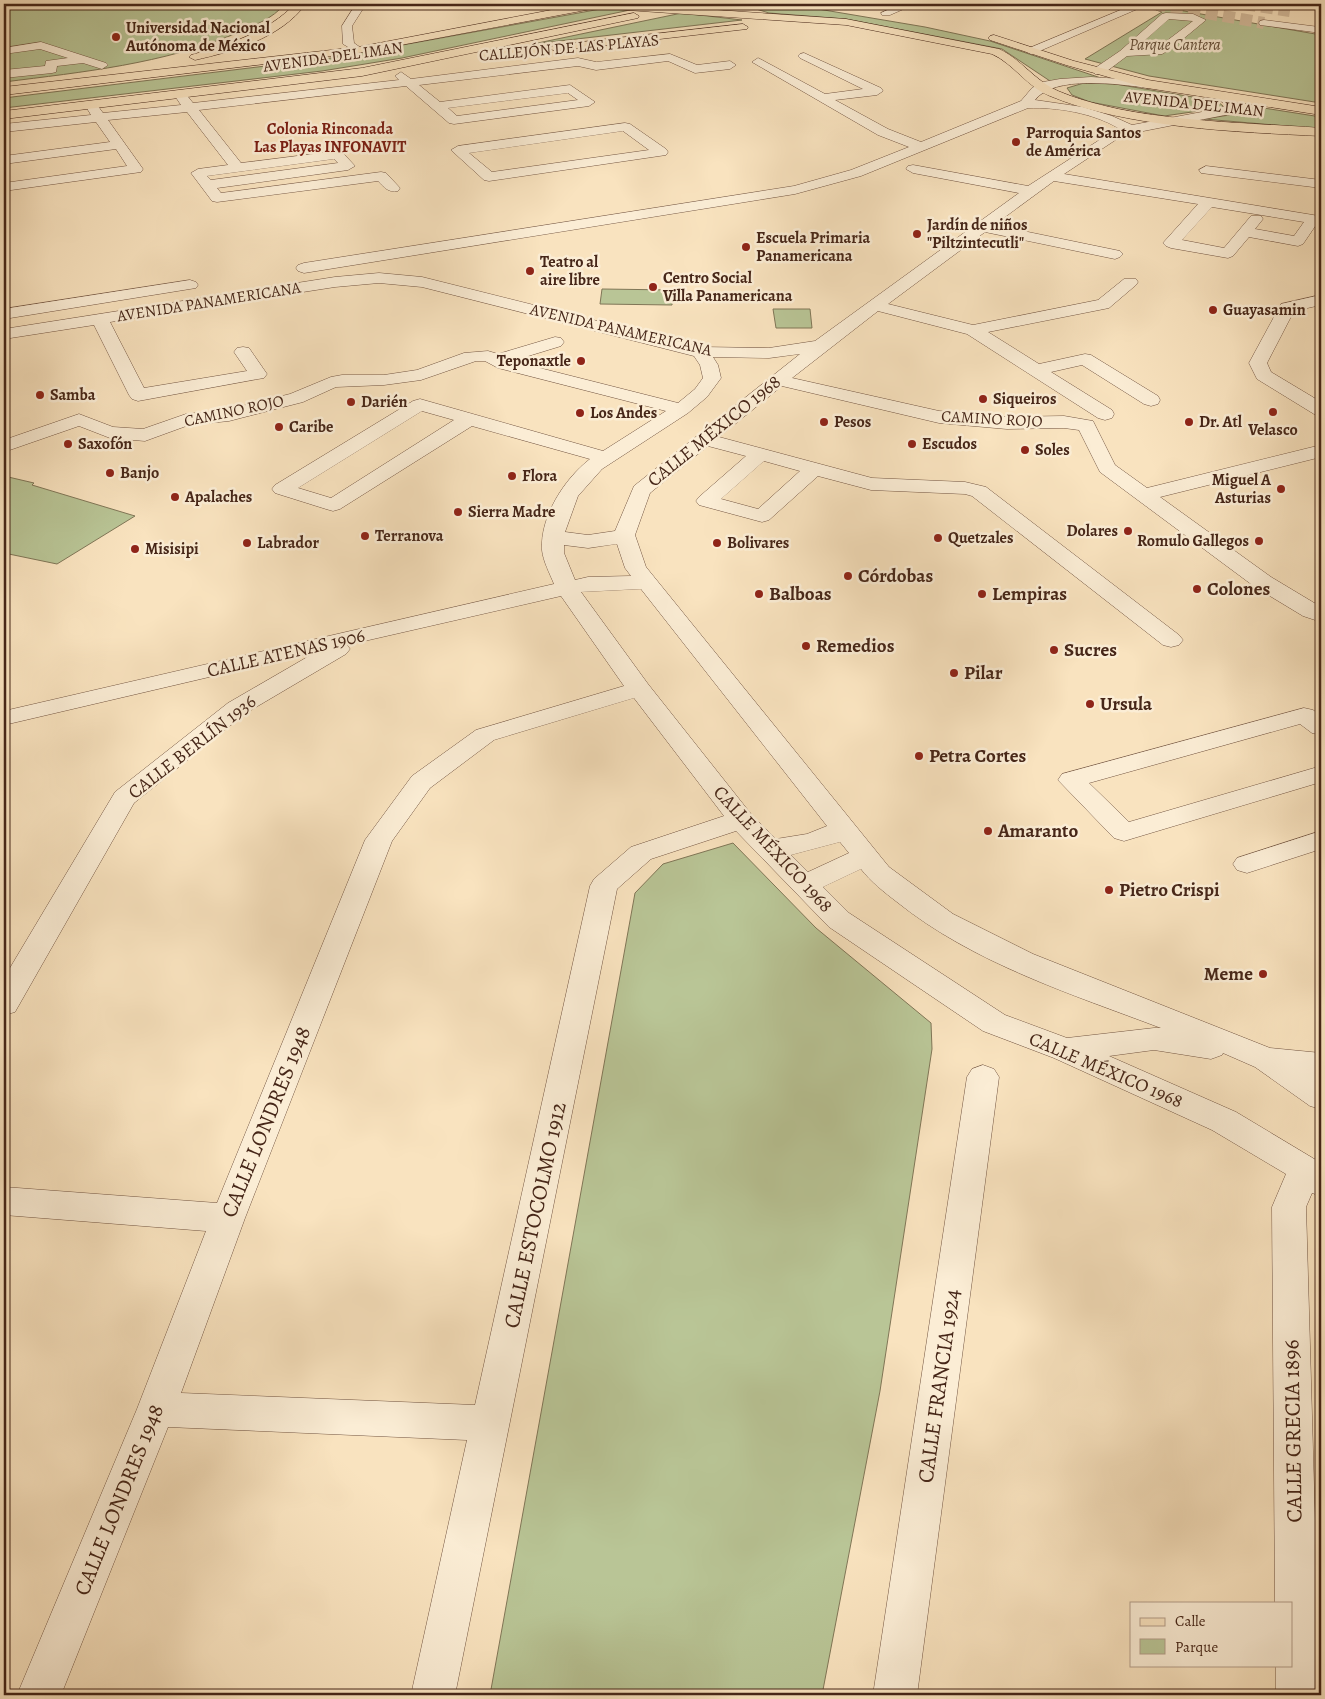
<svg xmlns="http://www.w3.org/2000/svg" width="1325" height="1699" font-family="Alegreya,serif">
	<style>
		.green { fill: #b9c596; stroke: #807657 }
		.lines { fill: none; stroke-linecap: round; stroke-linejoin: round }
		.minor-tunnel { stroke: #d5bd9e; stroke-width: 12; stroke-dasharray: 12 5.5; stroke-linecap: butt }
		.minor-casing { stroke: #735542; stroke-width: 1 }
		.major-casing { stroke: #462618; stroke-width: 1 }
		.minor { fill: #fbedd5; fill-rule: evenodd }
		.major { fill: #f9e3bf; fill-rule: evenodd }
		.poi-dot { fill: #8f2418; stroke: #fbedd5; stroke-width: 2 }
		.labels { text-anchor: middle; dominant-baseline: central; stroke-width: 5; stroke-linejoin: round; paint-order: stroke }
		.far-poi-label { font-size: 16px; font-weight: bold; fill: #462618; stroke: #fbedd5; text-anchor: start }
		.far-park-label { font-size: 16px; font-style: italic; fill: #634e38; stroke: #fbedd5 }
		.far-street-label { font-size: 16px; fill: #462618; stroke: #fbedd5 }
		.far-neighbourhood-label { font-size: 16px; font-weight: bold; fill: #7a1f14; stroke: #fbedd5 }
		.street-label { font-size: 19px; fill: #462618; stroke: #fbedd5 }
		.poi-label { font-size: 19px; font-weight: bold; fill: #462618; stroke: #fbedd5; text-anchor: start }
		.near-street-label { font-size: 22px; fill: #462618; stroke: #fbedd5 }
	</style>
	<rect width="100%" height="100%" fill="#f9e3bf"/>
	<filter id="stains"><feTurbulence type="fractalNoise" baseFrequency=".004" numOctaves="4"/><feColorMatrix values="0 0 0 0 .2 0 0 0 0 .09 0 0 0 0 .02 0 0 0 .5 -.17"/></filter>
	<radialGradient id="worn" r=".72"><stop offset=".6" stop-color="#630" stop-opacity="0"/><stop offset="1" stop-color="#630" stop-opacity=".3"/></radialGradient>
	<path class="green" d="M48 4H285C272 19 255 25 237 33 163 64 83 72 4 82V10Z
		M1161 7 1321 35V103L1149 76 1085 59 1162 12 1156 10Z
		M606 8 630 10 402 58 322 71 4 108V98L331 58Z
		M756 9H818L925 27 990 41 1101 78 1050 81 1002 49 846 19 769 13Z
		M682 13 742 20 533 44Z
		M1084 83 1115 84 1217 101 1223 106 1220 108 1164 116 1090 102 1072 95 1067 88Z
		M1251 106 1321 117V129L1204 119 1242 113 1247 111V107Z
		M602 289 673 290 672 305 600 304Z
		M773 309H810L812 328H776Z
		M4 476 34 483 32 485 135 516 57 564 4 553Z
		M733 843 816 928 931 1023 932 1049 880 1391 822 1695H490L635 893 663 864Z"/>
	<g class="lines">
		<path class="minor-tunnel" d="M1154 4 1264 23
			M1244 4 1290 11"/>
		<g class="minor-casing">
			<path id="minor" d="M356 4H366L352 26 354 43 364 50 358 53 343 44 342 26Z
				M901 4H915L890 15H882L881 13Z
				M1135 4H1149L1035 53 1031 54 1025 51 1027 49Z
				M1315 4H1321V8Z
				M1166 13 1193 14 1206 20 1171 49 1162 54 1127 56 1103 74H1095L1093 71 1095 68 1120 51 1162 14ZM1169 19 1193 21 1156 49H1135Z
				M1264 20 1319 27H1321V33L1260 25 1259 23 1260 21Z
				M41 42 106 63 108 65 102 69 83 63 57 66 56 72 52 73 4 78V70L45 66 46 61 68 58 40 49 4 54V48Z
				M804 53 881 88 883 91 877 95 835 100 888 129 921 142 1021 101 1032 88 1043 82 1060 79 1091 77 1151 81 1153 84 1151 87 1147 88C1119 84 1054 75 1035 100L1083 107 1112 116 1132 125 1218 109 1227 105 1212 96 1218 92C1228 95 1234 97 1240 105L1237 110 1225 115 1123 135 1064 174 1313 215 1318 216 1320 219 1303 244 1298 246 1249 237 1233 256 1228 258 1171 248 1166 246 1163 243 1198 204 1054 181 994 225 1120 251 1123 254 1120 257 1115 259 985 232 888 304 973 325 1098 300 1124 279H1136L1138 282 1136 285 1109 308 988 332 1039 364 1085 354 1091 355 1158 396 1160 400 1158 404 1151 406 1144 404 1082 365 1051 372 1112 410 1114 414 1112 418 1105 420 1098 418 967 334 878 311 792 378 939 411 1007 417 1064 416 1093 421 1115 465 1147 488 1321 445V457L1160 497 1271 577 1321 607V622L1303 616 1255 587 1100 472 1079 430 1064 428 1007 429 939 423 782 386 719 437 872 478 965 482 986 487 1179 635 1183 640 1179 645 1171 647 1163 645 972 496 965 494 871 490 818 476 769 520 762 522 699 505 696 501 699 497 746 456 708 446 650 493 635 535 646 567 889 867 953 914 1033 954 1270 1048 1321 1053V1077L1315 1076 1321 1081V1109L1310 1106 1255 1067 1223 1053 1222 1055 1211 1059 1154 1050 1109 1056 1236 1112 1321 1163V1196L1312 1193 1306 1207 1320 1695H1276V1665H1291V1603H1275L1272 1207 1286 1174 1212 1130 1054 1058 983 1031 829 927 736 831 651 859 617 889 455 1695H411L467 1440 168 1427 61 1695H17L137 1409 206 1231 4 1215V1187L217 1203 365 840 412 776 476 730 624 686 561 596 347 645 350 649 346 654 246 713 134 803 15 1012 4 1015V978L115 792 228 703 316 652 4 725V711L554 584C550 574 543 561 542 550 540 517 564 479 590 459L472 426 340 509 333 511 326 509 275 493 272 489 275 485 413 401 420 399 427 401 603 451 666 411 498 368 485 361H476L421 380 384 385 336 387 303 402 229 421 189 425 145 441 110 438 79 426 4 452V440L79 414 113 427 143 429 186 414 226 410 290 394 331 377 342 375H384L417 370 464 353 488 351 498 354 555 337 561 338 564 342 561 346 512 361 678 403 695 389 703 378 700 365 694 356 422 287 379 283 335 287 110 322 144 388 247 371 234 352 237 348 243 347 249 348 267 374 264 378 258 379 138 401 132 399 129 395 94 325 4 339V329L335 277 379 273 422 277 701 347 769 348 815 341 1019 193 913 173 906 169 908 166 913 165 1028 186 1118 128C1093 113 1057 107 1028 108L861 176 795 194 304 273 298 271 296 268 298 265 304 263 794 186 851 170 909 147 878 135 752 62 758 58 762 60 825 94 863 89 800 58 798 56 800 54ZM1212 207 1304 222 1294 236 1255 229 1263 219 1261 216H1251L1224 248 1182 240ZM800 354 634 486 615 531 588 535 565 532 578 496 602 469 688 413 707 397 721 378 718 365 713 357 769 358ZM422 411 454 420 331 498 298 488ZM764 461 800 471 758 509 721 499ZM617 544 625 568 631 576 588 577 575 580 564 553V545L588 548ZM641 589 827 826 807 834 776 839 751 814 648 684 581 592ZM634 698 724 816 631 847 594 879 590 886 475 1405 181 1393 245 1218 392 841 430 788 494 740ZM840 842 849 853 808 872 791 855ZM861 869C871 882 884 892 897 902 973 963 1071 994 1161 1028H1154L1067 1038 1005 1015 849 913 823 887Z
				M670 54 697 65 730 61 736 65 730 69 695 73 668 61 596 70 578 66 419 85 440 102 570 85 595 102 589 106 454 124 449 123 406 86 199 110 241 163 337 151 342 152 355 166 348 170 217 188 221 193 381 172 386 173 400 188 398 191C388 193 384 187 378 181L217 202 212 201 191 173 198 169 228 165 187 112 108 120 143 169 141 172 4 191V183L127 166 116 149 4 164V156L110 142 96 122 4 132V124L91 115 85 105 91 101 95 102 103 113 181 105 175 96 181 92 185 93 193 103 399 80 395 76 401 72 411 79 578 58 596 62ZM568 93 578 100 457 116 448 108ZM334 159 338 163 211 180 207 176Z
				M625 123 630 124 666 149 668 152 666 155 489 181 484 180 451 150 458 146ZM623 131 649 150 492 172 469 153Z
				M1206 166 1321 180V188L1201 173 1199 170Z
				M190 280 196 282 198 285 196 288 4 319V309Z
				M1321 295V305L1294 311 1267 363 1271 372 1321 402V416L1314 414 1257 379 1249 363 1281 304Z
				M1304 708 1313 710 1321 716V735L1312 733 1300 724 1089 783 1129 822 1321 766V782L1134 838 1124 841 1114 838 1058 780 1062 774Z
				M1321 831V849L1247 873 1237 870 1233 864 1237 858Z
				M983 1065 994 1069 999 1077 917 1695H873L967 1077 972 1069Z"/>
		</g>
		<g class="major-casing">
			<path id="major" d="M295 4H306C280 38 235 51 195 60L189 57 191 55C229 44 267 33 295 4Z
				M583 4H630L846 19 999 49C1021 59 1035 81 1058 91 1131 122 1241 122 1321 128V136C1238 132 1127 128 1050 96 1027 87 1014 64 992 54L846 25 597 8 358 53 4 95V87L358 47Z
				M634 13 639 16 638 18 362 76 4 119V111L362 68Z
				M743 24 748 27 747 29 555 51 549 48 555 45Z
				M994 35 1074 61 1148 80 1321 107V115L1147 88 1066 65 990 40 988 38 990 36Z"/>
		</g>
		<use href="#minor" class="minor"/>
		<use href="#major" class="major"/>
	</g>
	<g class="poi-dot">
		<circle cx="116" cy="37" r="5"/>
		<circle cx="1016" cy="142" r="5"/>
		<circle cx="917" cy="234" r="5"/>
		<circle cx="746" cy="247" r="5"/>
		<circle cx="530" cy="271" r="5"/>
		<circle cx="653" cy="287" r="5"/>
		<circle cx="1213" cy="310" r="5"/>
		<circle cx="581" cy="361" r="5"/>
		<circle cx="40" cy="395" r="5"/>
		<circle cx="983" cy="399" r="5"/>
		<circle cx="351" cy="402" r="5"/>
		<circle cx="1273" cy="412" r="5"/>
		<circle cx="580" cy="413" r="5"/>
		<circle cx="824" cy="422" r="5"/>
		<circle cx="1189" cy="422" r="5"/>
		<circle cx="279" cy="427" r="5"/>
		<circle cx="68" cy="444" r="5"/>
		<circle cx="912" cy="444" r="5"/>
		<circle cx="1025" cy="450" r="5"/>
		<circle cx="110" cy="473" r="5"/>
		<circle cx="512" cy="476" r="5"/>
		<circle cx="1281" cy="489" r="5"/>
		<circle cx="175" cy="497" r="5"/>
		<circle cx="458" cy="512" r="5"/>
		<circle cx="1128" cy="531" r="5"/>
		<circle cx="365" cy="536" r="5"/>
		<circle cx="938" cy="538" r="5"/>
		<circle cx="1259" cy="541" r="5"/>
		<circle cx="247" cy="543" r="5"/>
		<circle cx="717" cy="543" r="5"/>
		<circle cx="135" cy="549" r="5"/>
		<circle cx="848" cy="576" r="5"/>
		<circle cx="1197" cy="589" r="5"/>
		<circle cx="759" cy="594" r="5"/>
		<circle cx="982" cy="594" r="5"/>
		<circle cx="806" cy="646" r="5"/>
		<circle cx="1054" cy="650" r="5"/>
		<circle cx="954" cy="673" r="5"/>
		<circle cx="1090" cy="704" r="5"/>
		<circle cx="919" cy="756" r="5"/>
		<circle cx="988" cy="831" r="5"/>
		<circle cx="1109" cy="890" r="5"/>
		<circle cx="1263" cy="974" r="5"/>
	</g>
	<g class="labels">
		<g class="far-poi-label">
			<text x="126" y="28">Universidad Nacional<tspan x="126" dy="18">Autónoma de México</tspan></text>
			<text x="1026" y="133">Parroquia Santos<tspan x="1026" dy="18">de América</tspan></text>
			<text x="927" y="225">Jardín de niños<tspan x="927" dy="18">"Piltzintecutli"</tspan></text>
			<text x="756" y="238">Escuela Primaria<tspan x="756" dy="18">Panamericana</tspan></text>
			<text x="540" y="262">Teatro al<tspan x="540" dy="18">aire libre</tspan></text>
			<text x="663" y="278">Centro Social<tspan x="663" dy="18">Villa Panamericana</tspan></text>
			<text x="1223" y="310">Guayasamin</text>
			<text x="571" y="361" text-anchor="end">Teponaxtle</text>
			<text x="50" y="395">Samba</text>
			<text x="993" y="399">Siqueiros</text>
			<text x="361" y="402">Darién</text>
			<text x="590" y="413">Los Andes</text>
			<text x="834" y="422">Pesos</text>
			<text x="1199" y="422">Dr. Atl</text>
			<text x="289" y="427">Caribe</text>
			<text x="1273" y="430" text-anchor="middle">Velasco</text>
			<text x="78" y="444">Saxofón</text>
			<text x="922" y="444">Escudos</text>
			<text x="1035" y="450">Soles</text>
			<text x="120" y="473">Banjo</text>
			<text x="522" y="476">Flora</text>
			<text x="1271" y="480" text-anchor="end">Miguel A<tspan x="1271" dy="18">Asturias</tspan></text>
			<text x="185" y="497">Apalaches</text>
			<text x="468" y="512">Sierra Madre</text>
			<text x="1118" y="531" text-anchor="end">Dolares</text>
			<text x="375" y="536">Terranova</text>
			<text x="948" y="538">Quetzales</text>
			<text x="1249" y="541" text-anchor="end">Romulo Gallegos</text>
			<text x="257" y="543">Labrador</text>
			<text x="727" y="543">Bolivares</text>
			<text x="145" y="549">Misisipi</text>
		</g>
		<g class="far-park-label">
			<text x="1175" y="45">Parque Cantera</text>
		</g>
		<g class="far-street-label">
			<text transform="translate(569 48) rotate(-5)">CALLEJÓN DE LAS PLAYAS</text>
			<text transform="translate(333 57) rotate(-8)">AVENIDA DEL IMAN</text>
			<text transform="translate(1194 104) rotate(6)">AVENIDA DEL IMAN</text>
			<text transform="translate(209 302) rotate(-9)">AVENIDA PANAMERICANA</text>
			<text transform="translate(621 330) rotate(13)">AVENIDA PANAMERICANA</text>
			<text transform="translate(234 411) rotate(-12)">CAMINO ROJO</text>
			<text transform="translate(992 419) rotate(3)">CAMINO ROJO</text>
		</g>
		<g class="far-neighbourhood-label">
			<text x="330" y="129">Colonia Rinconada<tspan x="330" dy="18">Las Playas INFONAVIT</tspan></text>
		</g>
		<g class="street-label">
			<text transform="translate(714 431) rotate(-39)">CALLE MÉXICO 1968</text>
			<text transform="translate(286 653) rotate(-13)">CALLE ATENAS 1906</text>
			<text transform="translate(192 747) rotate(-38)">CALLE BERLÍN 1936</text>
			<text transform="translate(773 849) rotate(47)">CALLE MÉXICO 1968</text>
			<text transform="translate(1106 1070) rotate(23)">CALLE MÉXICO 1968</text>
		</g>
		<g class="poi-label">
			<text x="858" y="576">Córdobas</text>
			<text x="1207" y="589">Colones</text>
			<text x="769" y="594">Balboas</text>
			<text x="992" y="594">Lempiras</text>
			<text x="816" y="646">Remedios</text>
			<text x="1064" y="650">Sucres</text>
			<text x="964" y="673">Pilar</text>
			<text x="1100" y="704">Ursula</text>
			<text x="929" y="756">Petra Cortes</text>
			<text x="998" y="831">Amaranto</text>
			<text x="1119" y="890">Pietro Crispi</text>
			<text x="1253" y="974" text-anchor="end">Meme</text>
		</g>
		<g class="near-street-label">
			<text transform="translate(266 1122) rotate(-68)">CALLE LONDRES 1948</text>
			<text transform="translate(535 1215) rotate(-78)">CALLE ESTOCOLMO 1912</text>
			<text transform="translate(939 1386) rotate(-82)">CALLE FRANCIA 1924</text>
			<text transform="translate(1293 1431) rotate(-91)">CALLE GRECIA 1896</text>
			<text transform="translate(119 1500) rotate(-68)">CALLE LONDRES 1948</text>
		</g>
	</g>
	<rect width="1325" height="1699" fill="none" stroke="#f9e3bf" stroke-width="20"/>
	<rect x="5" y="5" width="1315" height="1689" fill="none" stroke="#462618" stroke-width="2.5"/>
	<rect x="10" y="10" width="1305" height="1679" fill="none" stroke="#462618"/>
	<rect x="1130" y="1602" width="162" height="65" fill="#fbedd5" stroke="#b39d89"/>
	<rect x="1140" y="1618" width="25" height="8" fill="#f9e3bf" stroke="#b39d89"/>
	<text x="1175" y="1626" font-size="15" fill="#462618">Calle</text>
	<rect x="1140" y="1639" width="25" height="15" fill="#b9c596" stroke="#b39d89"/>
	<text x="1175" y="1652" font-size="15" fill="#462618">Parque</text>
	<rect width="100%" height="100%" filter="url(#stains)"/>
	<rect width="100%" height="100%" fill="url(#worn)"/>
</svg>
